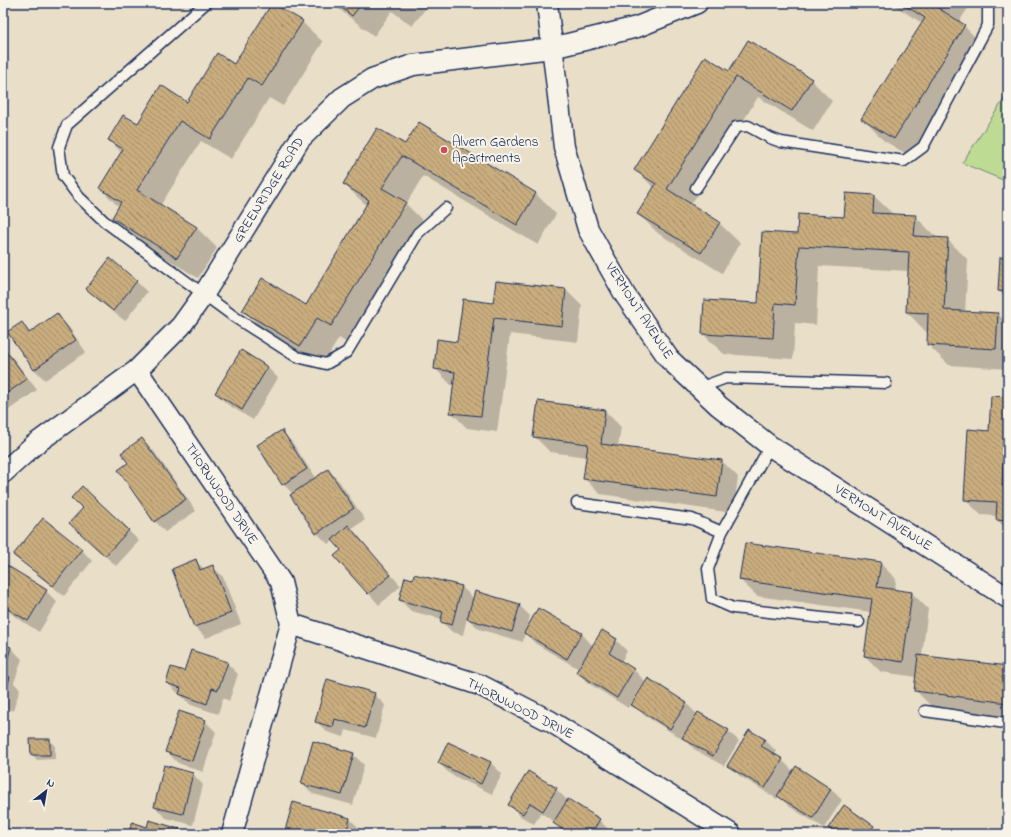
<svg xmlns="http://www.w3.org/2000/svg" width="1011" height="837" font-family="'Indie Flower',sans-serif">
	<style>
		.grass { fill: #bedb93; stroke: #6c8578 }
		.shadow { fill: #0003 }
		.building { fill: url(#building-back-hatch); stroke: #1b2f5e }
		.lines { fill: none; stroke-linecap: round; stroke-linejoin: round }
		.service-casing { stroke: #1b2f5e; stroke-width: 13 }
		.minor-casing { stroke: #1b2f5e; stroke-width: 23 }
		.service { stroke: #f7f3e8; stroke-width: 10 }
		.minor { stroke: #f7f3e8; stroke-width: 20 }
		.poi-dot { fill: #d1495b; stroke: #f7f3e8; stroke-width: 1.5 }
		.labels { text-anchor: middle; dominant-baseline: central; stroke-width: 4; stroke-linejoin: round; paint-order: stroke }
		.poi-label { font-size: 14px; fill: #1b2f5e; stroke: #f7f3e8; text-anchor: start }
		.street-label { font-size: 14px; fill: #1b2f5e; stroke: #f7f3e8 }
	</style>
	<defs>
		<pattern id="building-back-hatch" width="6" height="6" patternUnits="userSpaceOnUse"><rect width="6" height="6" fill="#c9ad7e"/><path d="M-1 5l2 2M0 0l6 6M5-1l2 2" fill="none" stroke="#a28d6a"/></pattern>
	</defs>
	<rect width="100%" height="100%" fill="#e9dec8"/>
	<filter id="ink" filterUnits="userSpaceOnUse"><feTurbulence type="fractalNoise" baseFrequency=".025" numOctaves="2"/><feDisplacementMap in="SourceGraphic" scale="8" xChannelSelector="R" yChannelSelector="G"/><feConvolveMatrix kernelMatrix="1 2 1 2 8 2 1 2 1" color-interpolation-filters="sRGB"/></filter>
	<g filter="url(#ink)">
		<path class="grass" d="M1008 93V182L962 163Z"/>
		<path class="shadow" d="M331 3H430L412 26 392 11 374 36Z
			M890 3H963L968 8 959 22 964 26 985 47 915 159 883 140 863 119 922 23Z
			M3 19 6 22 3 25Z
			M302 22 323 42 283 106 269 98 231 159 201 141 160 206 196 227 217 248 198 278 134 238 113 217 119 207 100 188 122 153 109 140 138 125 188 103 235 65Z
			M730 73 811 80 832 101 813 131 758 97 691 205 719 223 740 243 722 273 659 234 638 214 654 188 636 170Z
			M419 123 536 194 556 214 538 245 423 176 406 204 426 224 352 346 339 338 322 366 264 331 244 311 306 306 367 206 344 184 406 146Z
			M847 194 874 196 894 215 915 216 936 237V239H947L968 260 965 313 998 314 1008 324V369L949 365 928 345 927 333 907 312 909 271 819 266 816 325 795 323 793 359 724 354 703 334 759 305 798 235 845 218Z
			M1008 259V300L999 291Z
			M136 281 147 292 125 321 98 300 87 289Z
			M497 282 566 290 582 306 578 342 510 334 497 432 467 428 451 412 454 385H451L435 368 494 304Z
			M57 315 68 326 86 352 45 380 34 369 22 324 31 333Z
			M5 351 16 362 37 390 3 414V352Z
			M267 367 278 378 253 420 227 404 216 393Z
			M1008 398V530L997 520 998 516 981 515 965 499 990 432Z
			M605 411 621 427 618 447 722 461 738 477 733 513 600 494 584 478 587 457 550 452 534 436Z
			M281 431 292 442 316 479 328 470 339 481 365 520 351 529 401 586 379 605 336 556 342 550 334 540 328 544 317 533 291 495 293 494 283 484Z
			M142 439 153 450 196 511 165 532 155 521 129 463Z
			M72 498 128 530 139 541 116 566 81 534 84 509Z
			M43 519 82 550 92 561 64 596 26 565 15 555Z
			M196 561 204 569 212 566 223 577 241 624 206 638 195 627 173 569Z
			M880 563 896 579 895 591 912 593 928 609 922 656 1008 667V721L936 711 915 690 917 677 881 672 865 656 871 612 757 596 740 580Z
			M3 564 46 591 57 602 39 632 13 615 3 606 5 599 3 598Z
			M461 586 474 599 519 605 530 616 527 628 539 609 582 634 593 646 616 640 627 651 621 662 634 670 645 681 628 708 588 683 577 672 579 669 536 644 525 633 523 642 479 629 467 618 463 635 452 632 441 621 442 619 411 611 400 600Z
			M3 645 11 648 22 659 14 683 20 689 13 711 3 707Z
			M227 663 238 674 229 701 223 698 218 714 191 705 167 683 185 672Z
			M374 694 385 705 376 738 346 730 344 737 327 732 316 721Z
			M686 703 697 714 728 731 739 741 724 766 694 749 683 737 682 739 644 715 633 704Z
			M205 721 216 732 203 772 178 763 167 752Z
			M749 731 765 740 776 751 774 755 782 760 794 772 831 789 842 800 824 828 790 807 778 796 777 799 740 776 729 766Z
			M49 740 55 745V759L37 760 32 754Z
			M448 743 491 763 502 774 492 794 450 774 439 763Z
			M353 754 364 765 353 805 313 794 302 783Z
			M193 774 203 785 193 825 166 818 155 807Z
			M556 789 568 801 599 820 610 831 608 834H565L554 823 555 822 541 813 534 824 520 816 510 805Z
			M293 804 350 819 361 830 360 834H285Z
			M3 823 11 830V834H3Z
			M873 827 881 834H836L830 828Z"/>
		<path class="building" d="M272 3 303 21 262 86 248 78 210 139 180 121 137 190 197 227 177 258 112 218 121 202 99 188 123 149 108 140 123 115 138 123 161 85 187 102 217 53 234 64Z
			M336 3H362L352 16Z
			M901 3H937L935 6 965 25 894 139 861 119 925 18Z
			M748 40 812 79 792 111 736 77 667 189 720 222 701 253 637 214 656 184 634 170 705 56 729 71Z
			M419 122 536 193 517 225 402 156 382 188 406 202 331 326 317 318 300 346 242 311 262 278 306 305 369 200 343 184 377 128 405 144Z
			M846 193 874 195 873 213 916 215 914 236 948 238 944 310 998 313 996 349 927 345 928 313 906 312 909 252 799 246 795 305 775 303 773 338 702 334 704 300 758 303 762 232 797 234 798 214 844 217Z
			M1000 257 1008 258V292L998 291Z
			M110 258 137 281 113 311 86 289Z
			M496 281 566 289 562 326 494 318 481 416 450 413 455 372 434 369 437 339 457 342 463 299 493 303Z
			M57 313 76 340 34 370 7 332 22 322 29 333Z
			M5 349 27 379 3 396V351Z
			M241 350 268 367 242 410 215 393Z
			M991 396 1008 397V434L1004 441 1002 486H1008V521L996 520 997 502 964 500 968 429 989 431Z
			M538 401 605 410 601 444 722 460 717 497 583 479 588 444 533 437Z
			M282 430 307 469 282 485 257 445Z
			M142 438 186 499 154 522 118 470 128 463 121 453Z
			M328 469 354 508 316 534 290 495Z
			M82 486 129 530 105 556 69 523 83 508 71 498Z
			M43 518 82 549 53 586 13 555Z
			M348 525 391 575 368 594 334 556 341 550 332 540Z
			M745 543 881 562 877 587 912 592 903 662 864 656 872 599 739 580Z
			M196 559 200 570 213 565 231 613 194 627 172 569Z
			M3 563 47 590 28 621 3 606V600L5 596 3 595Z
			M414 574 462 586 452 625 440 622 443 612 399 600 405 577 413 579Z
			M475 591 520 604 512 632 467 619Z
			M538 608 582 633 567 659 524 633Z
			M602 630 617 639 609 653 634 669 617 698 576 672Z
			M3 644 11 647 3 674Z
			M191 650 228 662 218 690 212 688 207 704 179 694 181 688 166 683 171 667 184 671Z
			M918 655 1008 666V703L914 691Z
			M3 675 10 677 3 699Z
			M648 678 687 703 670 729 631 705Z
			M327 679 375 693 365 728 335 719 333 727 315 722Z
			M179 711 206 720 192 761 165 752Z
			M698 712 729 730 713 756 682 738Z
			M749 730 765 739 761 746 783 759 765 788 727 766Z
			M30 739H50V755H31Z
			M313 741 354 753 342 795 301 784Z
			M448 742 491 762 481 784 438 763Z
			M164 765 193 773 183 814 154 807Z
			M796 766 831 789 813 818 777 796Z
			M528 771 557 788 543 811 530 803 523 814 508 805Z
			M568 799 600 819 591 834H570L553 823Z
			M293 802 350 818 346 834H284Z
			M844 805 874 826 868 834H837L828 828Z
			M149 820 180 829 179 834H128L132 822 147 827Z"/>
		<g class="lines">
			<g class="service-casing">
				<path id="service" d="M206 3 67 125 59 147 63 176 79 197 104 221 236 318 297 357 326 364 347 352 418 233 446 208
					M696 188 736 127 748 126 770 138 781 142 904 161 923 147 988 25V3
					M699 388 726 378 886 383
					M770 446 722 532 708 569 712 599 733 608 859 622
					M577 503 692 519 722 532
					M925 711 1005 723 1008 725"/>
			</g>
			<g class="minor-casing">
				<path id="minor" d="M547 3 564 147 588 229 625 295 669 359 719 406 770 446 1008 598
					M137 370 281 582 291 624 232 834
					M3 473 34 445 137 370 181 326 204 294 300 139 342 98 372 79 413 65 552 48 637 27 697 3
					M291 624 480 685 550 721 731 834"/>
			</g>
			<use href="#service" class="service"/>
			<use href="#minor" class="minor"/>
		</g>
	</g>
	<circle class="poi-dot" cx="444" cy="150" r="4"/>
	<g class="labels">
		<g class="poi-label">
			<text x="452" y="142">Alvern Gardens<tspan x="452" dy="16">Apartments</tspan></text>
		</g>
		<g class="street-label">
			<text transform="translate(269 190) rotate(-58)">GREENRIDGE ROAD</text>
			<text transform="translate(639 311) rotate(57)">VERMONT AVENUE</text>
			<text transform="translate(221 494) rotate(56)">THORNWOOD DRIVE</text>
			<text transform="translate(883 518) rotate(32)">VERMONT AVENUE</text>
			<text transform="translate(520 709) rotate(27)">THORNWOOD DRIVE</text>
		</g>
	</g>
	<rect width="1011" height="837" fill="none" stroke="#f7f3e8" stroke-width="16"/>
	<rect x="8" y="8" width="995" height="821" fill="none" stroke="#1b2f5e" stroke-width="1.5" filter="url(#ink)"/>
	<g transform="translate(46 791) rotate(31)" stroke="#f7f3e8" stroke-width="3" paint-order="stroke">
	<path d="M0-3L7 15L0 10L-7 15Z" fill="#1b2f5e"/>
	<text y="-6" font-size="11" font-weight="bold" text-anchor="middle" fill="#1b2f5e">N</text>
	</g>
</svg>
